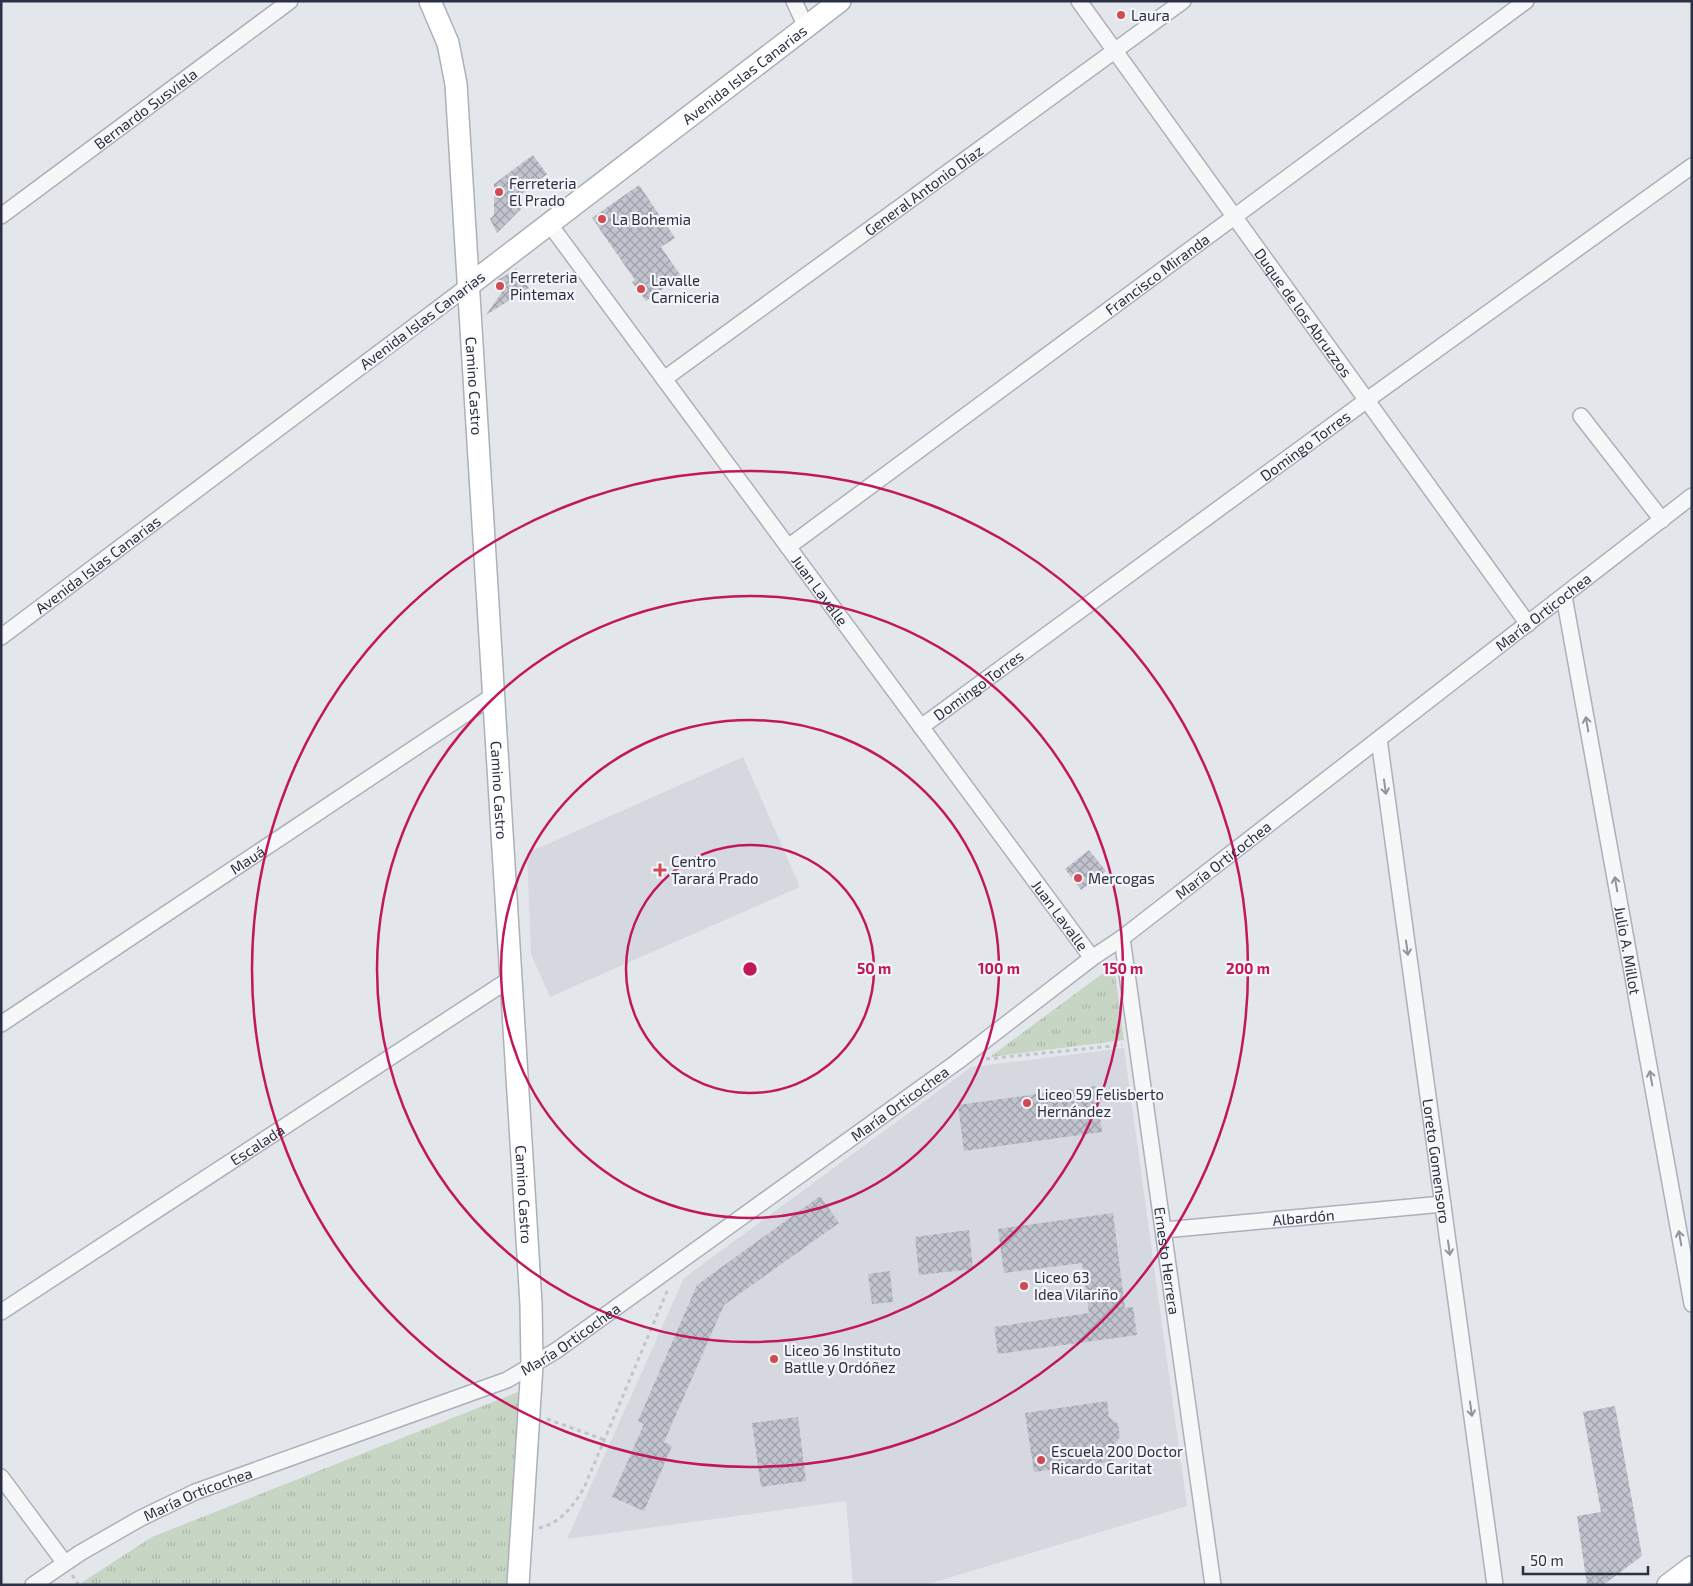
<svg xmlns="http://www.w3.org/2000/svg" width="1693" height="1586" font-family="'Exo 2',sans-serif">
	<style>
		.built { fill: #d6d8e0 }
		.grass { fill: url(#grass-tufts) }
		.building { fill: url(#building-cross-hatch) }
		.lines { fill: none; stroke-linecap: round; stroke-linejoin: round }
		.street-casing { stroke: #acb0b9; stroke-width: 18 }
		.secondary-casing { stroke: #acb0b9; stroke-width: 24 }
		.path { stroke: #c1c4ca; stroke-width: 3; stroke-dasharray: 4 4; stroke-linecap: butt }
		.street { stroke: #f6f7f9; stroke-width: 15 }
		.secondary { stroke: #fff; stroke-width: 21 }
		.oneway { stroke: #90949e }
		.ring { fill: none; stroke: #c2185b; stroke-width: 2.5 }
		.poi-dot { fill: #cd4b51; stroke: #f3f5f8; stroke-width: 2 }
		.labels { text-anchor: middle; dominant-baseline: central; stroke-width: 4.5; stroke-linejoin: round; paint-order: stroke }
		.poi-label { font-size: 15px; fill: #2b3144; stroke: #f3f5f8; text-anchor: start }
		.street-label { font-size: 15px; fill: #2b3144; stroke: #f3f5f8 }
		.centre { fill: #c2185b; stroke: #f3f5f8; stroke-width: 2.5 }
		.ring-label { font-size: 15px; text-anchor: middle; font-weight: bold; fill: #c2185b; stroke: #f3f5f8; stroke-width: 4.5; stroke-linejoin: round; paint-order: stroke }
	</style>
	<defs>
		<pattern id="grass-tufts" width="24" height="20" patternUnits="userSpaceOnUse" patternTransform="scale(1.25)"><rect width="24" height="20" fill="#c7d5c5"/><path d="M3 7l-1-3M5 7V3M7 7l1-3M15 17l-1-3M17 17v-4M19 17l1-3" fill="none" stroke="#abb7aa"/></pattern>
		<pattern id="building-cross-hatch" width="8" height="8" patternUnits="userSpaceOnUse" patternTransform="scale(1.25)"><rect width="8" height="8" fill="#c1c4ce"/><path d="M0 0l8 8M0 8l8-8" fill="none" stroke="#9da0a9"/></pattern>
	</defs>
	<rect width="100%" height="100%" fill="#e3e6eb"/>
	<path class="built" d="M743 757 800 887 550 997 531 954 527 853Z
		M1124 1048 1187 1506 925 1585H853L846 1501 567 1539 684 1278 971 1067Z"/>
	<path class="grass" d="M1110 968 1115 973 1124 1040 990 1057Z
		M518 1392 525 1399 511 1585H78L152 1537Z"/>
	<path class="building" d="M533 155 547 174 515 199 521 209 497 233 490 219 494 215V184Z
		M639 185 675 238 661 247 681 276 646 301 632 282 635 280 592 218Z
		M517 268 529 288 486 315 502 292 495 287 498 280Z
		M1089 850 1106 871 1081 890 1065 869Z
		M1096 1086 1102 1132 964 1151 958 1105Z
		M820 1196 839 1223 724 1305 664 1442 672 1446 644 1511 612 1497 644 1424 638 1421 697 1285Z
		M1113 1213 1125 1308 1133 1307 1137 1335 998 1354 994 1327 1089 1313 1082 1263 1004 1273 998 1229Z
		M969 1230 973 1269 919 1275 915 1237Z
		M890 1271 893 1302 872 1304 868 1274Z
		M1107 1401 1109 1417 1118 1424 1120 1437 1113 1446 1114 1461 1034 1472 1025 1413Z
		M1615 1406 1642 1556 1603 1585H1587L1577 1516 1601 1512 1583 1412Z
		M798 1417 806 1481 761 1487 752 1423Z"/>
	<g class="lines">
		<g class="street-casing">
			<g id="street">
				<path d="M794 1 806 27"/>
				<path id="s1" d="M1079 1 1528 624"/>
				<path id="s2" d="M1 216 290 1"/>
				<path id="s3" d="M548 222 1092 958"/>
				<path id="s4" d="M664 379 1183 1"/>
				<path d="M1581 416 1662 520"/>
				<path id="s5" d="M788 547 1526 1"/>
				<path id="s6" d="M1564 596 1692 1304"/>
				<path id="s7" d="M1 637 468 286"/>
				<path id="s8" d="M921 727 1367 400 1692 166"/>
				<path id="s9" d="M1379 739 1495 1585"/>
				<path id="s10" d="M1122 938 1213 1585"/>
				<path id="s11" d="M1 1024 494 695"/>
				<path id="s12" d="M1164 1230 1443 1204"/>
				<path id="s13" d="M1 1312 513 977"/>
				<path d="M1 1477 64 1562"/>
				<path id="s14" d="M33 1585 80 1553 141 1518 195 1492 507 1380 557 1350 957 1062 1092 958 1122 938 1692 496"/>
			</g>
		</g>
		<g class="secondary-casing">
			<g id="secondary">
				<path id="s15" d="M430 1 448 43 456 84 531 1304 532 1365 518 1585"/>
				<path id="s16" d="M468 286 840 1"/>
				<path d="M1668 1585 1692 1567"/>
			</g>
		</g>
		<path class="path" d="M986 1059 1122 1045
			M547 1419 605 1440
			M539 1528C561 1523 573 1506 584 1488L668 1289
			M72 1575 79 1585"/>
		<use href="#street" class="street"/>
		<use href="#secondary" class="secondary"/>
	</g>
	<defs><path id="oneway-shaft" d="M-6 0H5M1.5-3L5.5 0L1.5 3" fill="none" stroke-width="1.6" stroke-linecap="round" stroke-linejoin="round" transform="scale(1.25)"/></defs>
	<g class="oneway">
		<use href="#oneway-shaft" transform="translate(1587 724) rotate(-100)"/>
		<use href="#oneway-shaft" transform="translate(1385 787) rotate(82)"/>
		<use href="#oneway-shaft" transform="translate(1616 884) rotate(-100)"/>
		<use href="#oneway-shaft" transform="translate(1407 948) rotate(82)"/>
		<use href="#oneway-shaft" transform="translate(1651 1078) rotate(-100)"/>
		<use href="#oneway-shaft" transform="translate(1680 1238) rotate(-100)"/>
		<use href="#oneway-shaft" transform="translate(1449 1248) rotate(82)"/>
		<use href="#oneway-shaft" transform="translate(1471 1409) rotate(82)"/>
	</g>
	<g class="ring">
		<circle cx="750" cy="969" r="124"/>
		<circle cx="750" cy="969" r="249"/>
		<circle cx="750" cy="969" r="373"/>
		<circle cx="750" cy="969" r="498"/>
	</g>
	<g class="poi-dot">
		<circle cx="1121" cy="15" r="5"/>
		<circle cx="499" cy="192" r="5"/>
		<circle cx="602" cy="219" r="5"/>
		<circle cx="500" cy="286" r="5"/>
		<circle cx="641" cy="289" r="5"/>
		<path d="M657.5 862.5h5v5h5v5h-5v5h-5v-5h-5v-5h5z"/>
		<circle cx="1078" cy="878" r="5"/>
		<circle cx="1027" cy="1103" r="5"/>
		<circle cx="1024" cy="1286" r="5"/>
		<circle cx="774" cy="1359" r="5"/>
		<circle cx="1041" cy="1460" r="5"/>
	</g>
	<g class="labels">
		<g class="poi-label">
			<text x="1131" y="15">Laura</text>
			<text x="509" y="183">Ferreteria<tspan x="509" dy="17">El Prado</tspan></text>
			<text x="612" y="219">La Bohemia</text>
			<text x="510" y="277">Ferreteria<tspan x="510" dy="17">Pintemax</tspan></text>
			<text x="651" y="280">Lavalle<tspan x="651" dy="17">Carniceria</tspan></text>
			<text x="671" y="861">Centro<tspan x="671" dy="17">Tarará Prado</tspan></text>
			<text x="1088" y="878">Mercogas</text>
			<text x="1037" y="1094">Liceo 59 Felisberto<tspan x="1037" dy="17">Hernández</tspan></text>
			<text x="1034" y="1277">Liceo 63<tspan x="1034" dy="17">Idea Vilariño</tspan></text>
			<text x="784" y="1350">Liceo 36 Instituto<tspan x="784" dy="17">Batlle y Ordóñez</tspan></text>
			<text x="1051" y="1451">Escuela 200 Doctor<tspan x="1051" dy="17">Ricardo Caritat</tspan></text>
		</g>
		<g class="street-label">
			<text stroke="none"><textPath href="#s16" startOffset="348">Avenida Islas Canarias</textPath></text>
			<text stroke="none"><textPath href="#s2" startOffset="180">Bernardo Susviela</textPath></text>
			<text stroke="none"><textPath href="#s4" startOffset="321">General Antonio Díaz</textPath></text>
			<text stroke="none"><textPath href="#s5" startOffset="459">Francisco Miranda</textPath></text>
			<text stroke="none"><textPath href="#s1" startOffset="384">Duque de los Abruzzos</textPath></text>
			<text transform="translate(422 320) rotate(-37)">Avenida Islas Canarias</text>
			<text stroke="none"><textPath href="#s15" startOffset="390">Camino Castro</textPath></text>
			<text stroke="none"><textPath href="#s8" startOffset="476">Domingo Torres</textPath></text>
			<text stroke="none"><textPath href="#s7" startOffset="121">Avenida Islas Canarias</textPath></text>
			<text stroke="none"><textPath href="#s3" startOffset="458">Juan Lavalle</textPath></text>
			<text stroke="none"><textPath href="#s14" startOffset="1809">María Orticochea</textPath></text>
			<text stroke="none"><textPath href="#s8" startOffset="71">Domingo Torres</textPath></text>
			<text stroke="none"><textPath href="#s15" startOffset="795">Camino Castro</textPath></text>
			<text stroke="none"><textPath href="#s11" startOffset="296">Mauá</textPath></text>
			<text stroke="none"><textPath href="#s14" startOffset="1404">María Orticochea</textPath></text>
			<text stroke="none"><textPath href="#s3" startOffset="862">Juan Lavalle</textPath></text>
			<text stroke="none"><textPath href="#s6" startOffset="360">Julio A. Millot</textPath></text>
			<text stroke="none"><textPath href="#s14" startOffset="999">María Orticochea</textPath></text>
			<text stroke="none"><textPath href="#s13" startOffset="306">Escalada</textPath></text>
			<text stroke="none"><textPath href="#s9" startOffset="426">Loreto Gomensoro</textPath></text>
			<text stroke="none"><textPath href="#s15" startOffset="1200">Camino Castro</textPath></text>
			<text stroke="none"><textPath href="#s12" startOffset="140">Albardón</textPath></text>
			<text stroke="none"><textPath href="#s10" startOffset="326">Ernesto Herrera</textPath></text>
			<text stroke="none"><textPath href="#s14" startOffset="594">María Orticochea</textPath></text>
			<text stroke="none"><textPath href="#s14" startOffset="189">María Orticochea</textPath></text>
		</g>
	</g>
	<circle cx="750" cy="969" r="8" class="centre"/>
	<g class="ring-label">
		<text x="874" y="974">50 m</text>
		<text x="999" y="974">100 m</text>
		<text x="1123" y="974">150 m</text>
		<text x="1248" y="974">200 m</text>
	</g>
	<rect width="1693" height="1586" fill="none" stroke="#2b3144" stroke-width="5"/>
	<path d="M1523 1566v8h125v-8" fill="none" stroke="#2b3144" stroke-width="2.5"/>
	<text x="1530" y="1566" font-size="15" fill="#2b3144" stroke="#f3f5f8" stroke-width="4" paint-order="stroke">50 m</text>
</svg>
